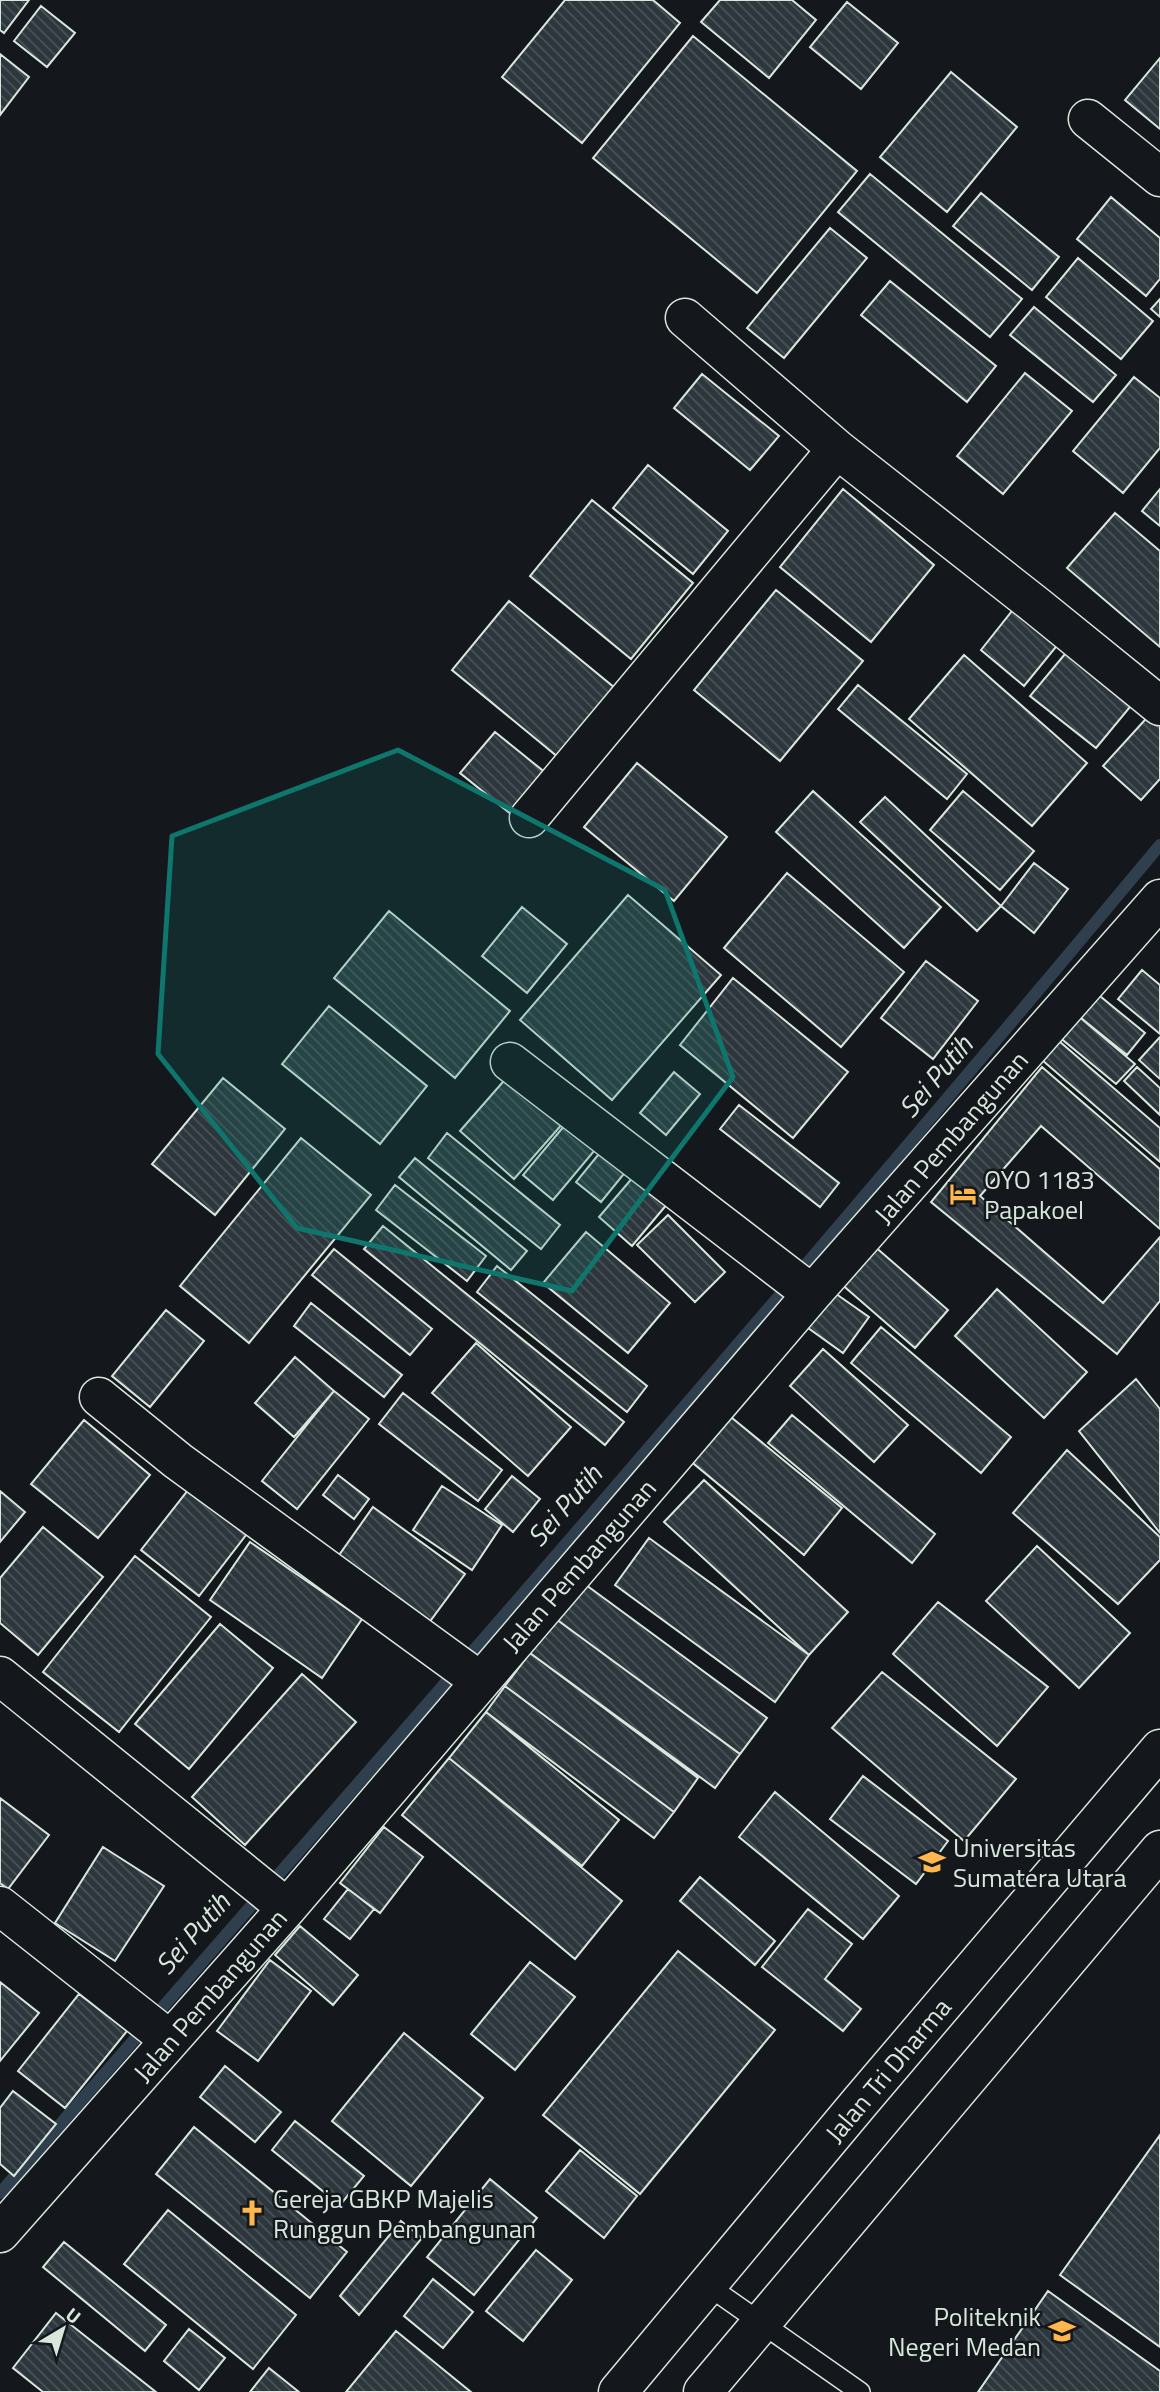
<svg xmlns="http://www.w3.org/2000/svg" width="1160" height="2392" font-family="'Titillium Web',sans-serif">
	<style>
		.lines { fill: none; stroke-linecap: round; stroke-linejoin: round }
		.stream { stroke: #2f3f4d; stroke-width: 12 }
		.building { fill: url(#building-back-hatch); stroke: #d8e6dc; stroke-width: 2 }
		.service-casing { stroke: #d8e6dc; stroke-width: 22 }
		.minor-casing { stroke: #d8e6dc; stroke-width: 41 }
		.service { stroke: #14181c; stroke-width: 19 }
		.minor { stroke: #14181c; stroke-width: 38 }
		.marked { fill: #0f766e; fill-opacity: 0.2; stroke: #0f766e; stroke-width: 5; stroke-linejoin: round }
		.labels { text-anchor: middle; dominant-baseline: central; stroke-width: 5; stroke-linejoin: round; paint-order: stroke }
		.street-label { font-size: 26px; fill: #d8e6dc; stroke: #14181c }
		.poi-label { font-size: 26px; fill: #d8e6dc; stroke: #14181c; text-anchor: start }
		.water-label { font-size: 28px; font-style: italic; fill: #d8e6dc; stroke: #14181c }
	</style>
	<defs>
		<pattern id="building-back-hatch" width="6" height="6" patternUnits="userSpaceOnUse" patternTransform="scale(1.75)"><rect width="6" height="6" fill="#2c363c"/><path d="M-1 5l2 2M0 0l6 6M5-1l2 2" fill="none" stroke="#4a5358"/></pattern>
	</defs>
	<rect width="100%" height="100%" fill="#14181c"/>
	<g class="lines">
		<path class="stream" d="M0 2193C391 1747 781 1300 1160 845"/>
	</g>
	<path class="building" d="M0 0H29L4 33 0 30Z
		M565 0H653L680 23 582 143 502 77Z
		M720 0H792L816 20 769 78 701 22Z
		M847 2 898 43 861 89 810 47Z
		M41 6 75 33 47 67 14 41Z
		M693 36 857 171 757 293 593 158Z
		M0 54 29 77 0 115Z
		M1160 58V129L1125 100Z
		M951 72 1017 127 947 212 880 157Z
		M870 174 1022 299 990 337 838 212Z
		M981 193 1059 257 1032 290 953 226Z
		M1111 197 1160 238V279L1146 296 1077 239Z
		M830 228 867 258 784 358 747 328Z
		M1078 258 1153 321 1121 359 1046 297Z
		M890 281 996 366 967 402 861 315Z
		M1160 299V317L1151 309Z
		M1034 307 1116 375 1093 402 1010 335Z
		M1025 373 1072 411 1003 494 957 456Z
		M702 374 779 436 750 470 674 408Z
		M1134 377 1160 398V448L1123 493 1073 451Z
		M648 465 728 531 693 574 613 508Z
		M843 489 934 565 871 642 780 567Z
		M1160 489V526L1142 511Z
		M592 500 693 583 631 659 530 576Z
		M1115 513 1160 551V647L1067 568Z
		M776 590 863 661 780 761 694 690Z
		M509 601 621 693 564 762 452 670Z
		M1016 606 1060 642 1024 686 981 650Z
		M1070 648 1135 701 1096 748 1030 696Z
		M964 655 1087 763 1032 826 909 719Z
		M858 685 967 774 947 799 838 709Z
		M1154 710 1160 715V779L1141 800 1103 766Z
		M495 732 552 778 517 819 460 773Z
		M637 763 727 837 674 901 584 827Z
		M813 791 941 907 904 948 776 832Z
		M963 791 1034 851 1000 890 930 830Z
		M885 797 1001 906 977 931 860 822Z
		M1034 863 1068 889 1034 933 1001 906Z
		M787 873 904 972 841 1047 724 948Z
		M628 895 721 975 612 1100 520 1020Z
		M522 907 567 944 527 993 482 956Z
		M389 911 510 1011 455 1078 334 978Z
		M926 961 978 1001 933 1059 881 1018Z
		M1142 970 1160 985V1034L1118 999Z
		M733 978 848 1072 793 1138 680 1045Z
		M1095 992 1145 1033 1127 1055 1076 1014Z
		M329 1006 427 1086 380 1144 282 1064Z
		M1076 1014 1135 1064 1116 1084 1058 1036Z
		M1160 1037V1079L1139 1060Z
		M1059 1041 1160 1128V1162L1042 1060Z
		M1042 1067 1160 1169V1229L1041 1126 980 1196 1103 1303 1160 1237V1301L1117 1354 931 1202Z
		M1137 1067 1160 1088V1115L1124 1081Z
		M674 1072 700 1094 666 1135 640 1113Z
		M509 1075 564 1122 514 1179 460 1131Z
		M223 1078 285 1129 215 1215 152 1164Z
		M739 1105 839 1183 820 1207 720 1129Z
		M570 1119 600 1144 553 1200 523 1175Z
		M447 1133 560 1225 541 1249 428 1158Z
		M301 1138 371 1195 249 1343 180 1286Z
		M607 1144 632 1164 601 1202 576 1182Z
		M415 1158 527 1251 511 1270 399 1177Z
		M640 1169 673 1197 632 1246 599 1217Z
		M395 1185 486 1256 467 1281 376 1210Z
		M668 1215 725 1272 695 1302 637 1245Z
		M383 1226 624 1422 605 1445 364 1249Z
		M586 1232 670 1303 628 1353 543 1283Z
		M873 1245 948 1310 915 1348 840 1283Z
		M334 1249 432 1329 410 1355 312 1275Z
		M497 1266 647 1386 627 1412 477 1292Z
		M829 1289 869 1317 843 1353 804 1325Z
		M997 1289 1087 1372 1044 1418 955 1336Z
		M311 1303 402 1375 384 1397 294 1326Z
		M166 1310 204 1341 150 1407 112 1376Z
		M881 1327 1011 1437 981 1473 851 1363Z
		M476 1343 571 1427 528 1476 432 1393Z
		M823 1349 908 1425 874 1462 790 1386Z
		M295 1357 334 1391 294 1437 255 1403Z
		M1136 1379 1160 1409V1533L1079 1431Z
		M334 1391 369 1419 297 1509 262 1481Z
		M403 1393 502 1470 478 1501 379 1424Z
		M726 1413 842 1508 804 1555 688 1459Z
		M792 1415 935 1534 912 1563 768 1443Z
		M84 1420 150 1475 98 1538 31 1484Z
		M1067 1450 1160 1537V1560L1118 1604 1013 1513Z
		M338 1475 369 1499 354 1519 323 1495Z
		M512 1476 540 1499 513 1532 485 1509Z
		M196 1480 253 1526 199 1596 141 1550Z
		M704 1480 848 1612 809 1655 664 1522Z
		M442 1486 502 1525 472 1570 413 1530Z
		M0 1491 25 1512 0 1542Z
		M373 1507 465 1574 428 1624 337 1558Z
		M43 1527 103 1577 38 1655 0 1623V1578Z
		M649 1538 809 1655 775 1702 615 1585Z
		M250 1542 362 1619 322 1678 210 1600Z
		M1037 1546 1130 1633 1079 1688 986 1601Z
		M135 1556 211 1617 119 1732 43 1672Z
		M582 1582 767 1718 740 1754 556 1619Z
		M938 1602 1048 1687 997 1746 893 1654Z
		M556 1619 740 1754 715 1788 530 1653Z
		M220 1624 273 1668 189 1769 135 1724Z
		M530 1653 698 1778 674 1812 505 1686Z
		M882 1672 1016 1779 964 1841 832 1728Z
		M302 1674 356 1722 245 1845 192 1797Z
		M505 1686 674 1812 654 1838 486 1712Z
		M486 1712 619 1820 582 1866 449 1758Z
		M449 1758 622 1901 575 1959 402 1815Z
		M863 1776 948 1841 916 1884 830 1819Z
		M775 1792 899 1896 863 1939 739 1837Z
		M0 1798 49 1835 8 1889 0 1883Z
		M384 1827 423 1857 380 1913 340 1883Z
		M103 1847 164 1886 115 1961 55 1923Z
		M700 1877 775 1941 755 1965 680 1901Z
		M348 1889 374 1909 350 1939 324 1919Z
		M808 1909 852 1944 825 1979 861 2009 843 2031 762 1967Z
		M300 1926 358 1975 333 2005 275 1955Z
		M678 1951 775 2030 640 2194 543 2115Z
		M270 1960 311 1991 258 2061 217 2031Z
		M530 1962 575 1997 515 2070 471 2034Z
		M0 1982 39 2013 0 2061Z
		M79 1994 127 2031 65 2108 18 2071Z
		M404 2033 483 2098 411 2186 332 2121Z
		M225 2066 281 2112 255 2142 200 2097Z
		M13 2091 56 2124 14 2176 0 2164V2108Z
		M295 2121 364 2176 340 2205 272 2150Z
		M194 2127 347 2252 310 2298 156 2174Z
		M1160 2135V2347L1060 2275Z
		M580 2150 637 2196 604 2238 546 2191Z
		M490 2179 537 2218 474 2295 427 2257Z
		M168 2210 296 2315 253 2369 124 2264Z
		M401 2221 422 2238 359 2315 340 2296Z
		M64 2242 166 2325 145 2351 43 2267Z
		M536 2250 572 2280 523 2341 486 2311Z
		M433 2279 473 2312 443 2348 404 2316Z
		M1048 2291 1160 2371V2392H978Z
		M56 2313 156 2392H43L13 2368Z
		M189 2329 225 2358 199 2390 164 2361Z
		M396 2331 471 2392H346Z
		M269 2368 299 2392H250Z"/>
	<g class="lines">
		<g class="service-casing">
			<path id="service" d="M707 2285 860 2392"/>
		</g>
		<g class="minor-casing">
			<path id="minor" d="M1088 119 1160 177
				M685 318 837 449 1038 607 1160 706
				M529 818 837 449
				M510 1062 812 1294
				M99 1397 178 1461 480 1681
				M0 1676 287 1908
				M0 1906 170 2040
				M0 2233 287 1908 812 1294 1160 899
				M618 2392 860 2102 1160 1749
				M703 2392 1160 1850"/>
		</g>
		<use href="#service" class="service"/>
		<use href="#minor" class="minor"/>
	</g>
	<path class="marked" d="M398 750 665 890 733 1077 572 1291 297 1228 158 1054 172 836Z"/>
	<defs>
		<g id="hotel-bare" transform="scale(2.1)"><path d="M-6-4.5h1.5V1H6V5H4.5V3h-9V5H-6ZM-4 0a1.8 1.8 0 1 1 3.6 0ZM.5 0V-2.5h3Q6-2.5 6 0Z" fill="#ffb74d" stroke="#14181c" stroke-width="2.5" paint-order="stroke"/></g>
		<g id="university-bare" transform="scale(2.1)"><path d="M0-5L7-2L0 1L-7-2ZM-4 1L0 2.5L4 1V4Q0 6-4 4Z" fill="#ffb74d" stroke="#14181c" stroke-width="2.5" paint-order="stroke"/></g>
		<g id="church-bare" transform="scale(2.1)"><path d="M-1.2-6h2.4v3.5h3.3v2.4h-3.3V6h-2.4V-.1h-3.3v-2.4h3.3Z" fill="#ffb74d" stroke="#14181c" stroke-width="2.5" paint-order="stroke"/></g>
	</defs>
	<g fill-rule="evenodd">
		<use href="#hotel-bare" x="963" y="1194"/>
		<use href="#university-bare" x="932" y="1862"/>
		<use href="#church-bare" x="252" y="2213"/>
		<use href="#university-bare" x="1062" y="2331"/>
	</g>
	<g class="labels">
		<g class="street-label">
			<text transform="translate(951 1137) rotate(-49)">Jalan Pembangunan</text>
			<text transform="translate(579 1565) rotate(-49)">Jalan Pembangunan</text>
			<text transform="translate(210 1995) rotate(-49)">Jalan Pembangunan</text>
			<text transform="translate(888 2070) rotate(-50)">Jalan Tri Dharma</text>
		</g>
		<g class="poi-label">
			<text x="984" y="1179">OYO 1183<tspan x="984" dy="30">Papakoel</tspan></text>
			<text x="953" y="1847">Universitas<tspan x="953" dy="30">Sumatera Utara</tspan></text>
			<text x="273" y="2198">Gereja GBKP Majelis<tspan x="273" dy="30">Runggun Pembangunan</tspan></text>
			<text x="1041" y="2316" text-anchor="end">Politeknik<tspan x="1041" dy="30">Negeri Medan</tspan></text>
		</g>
		<g class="water-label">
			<text transform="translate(935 1076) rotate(-50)">Sei Putih</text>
			<text transform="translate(564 1505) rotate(-49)">Sei Putih</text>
			<text transform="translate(192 1933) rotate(-49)">Sei Putih</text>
		</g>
	</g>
	<g transform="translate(63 2329) rotate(38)" stroke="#14181c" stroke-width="5" paint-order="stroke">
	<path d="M0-5L12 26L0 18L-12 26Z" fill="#d8e6dc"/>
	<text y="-10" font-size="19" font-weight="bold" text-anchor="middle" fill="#d8e6dc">U</text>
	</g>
</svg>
